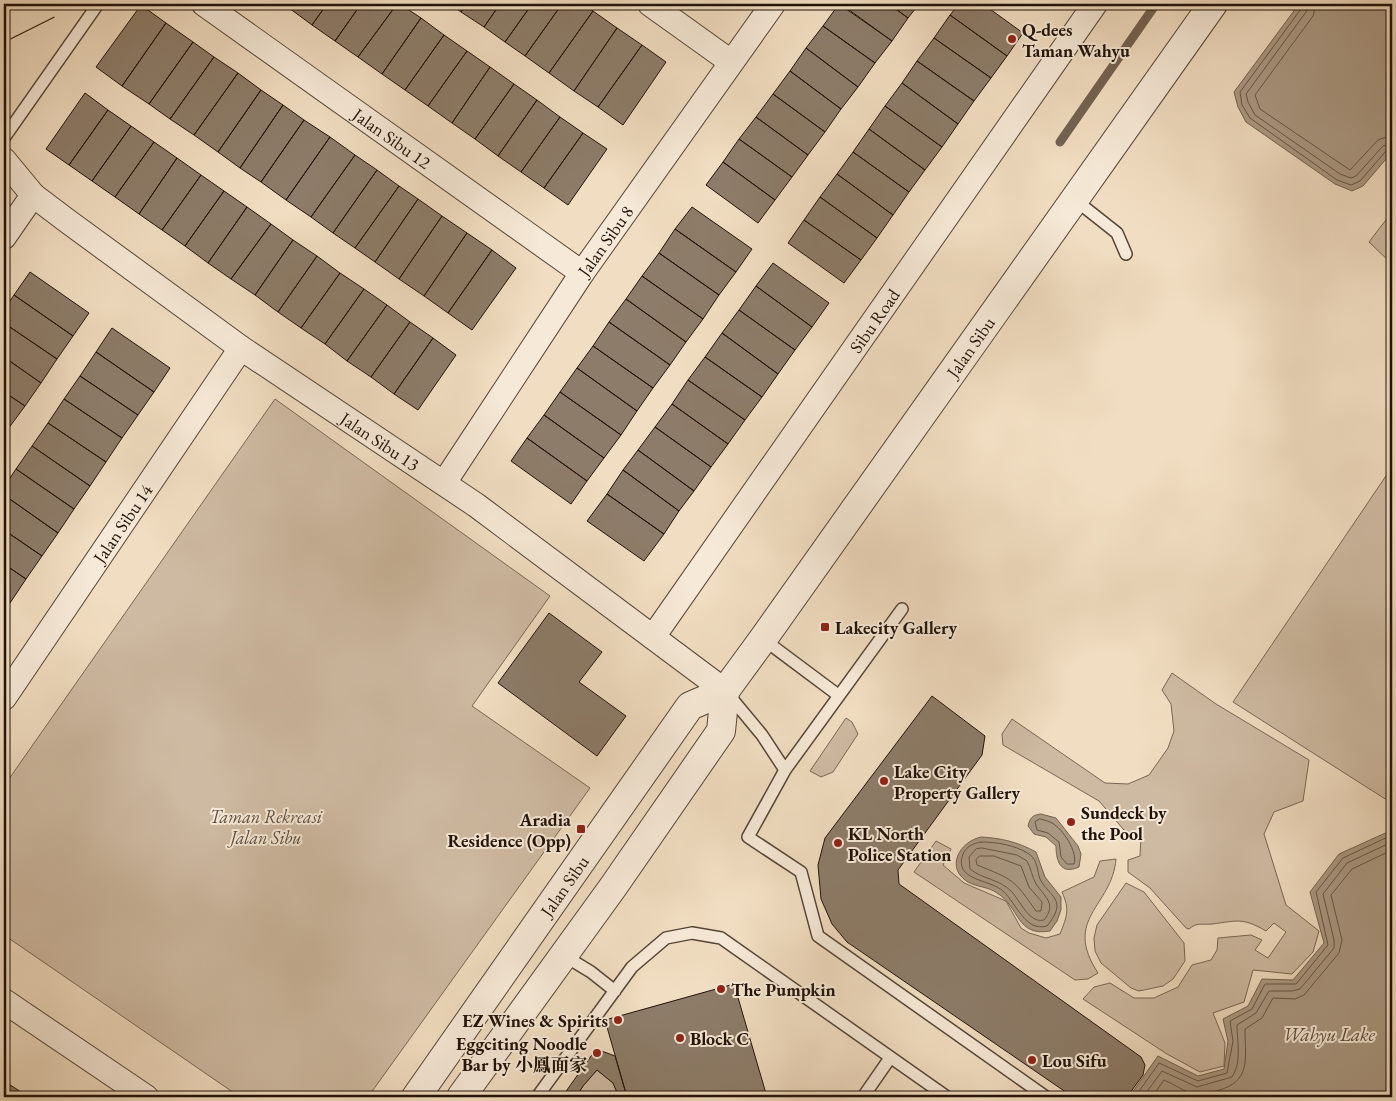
<svg xmlns="http://www.w3.org/2000/svg" width="1396" height="1101" font-family="'EB Garamond','Noto Serif SC',serif">
	<style>
		.green { fill: #cebaa2; stroke: #786656 }
		.water { fill: #aa9882; stroke: #736252 }
		.lines { fill: none; stroke-linecap: round; stroke-linejoin: round }
		.shore { stroke: #665546; stroke-width: 1 }
		.stream { stroke: #736252; stroke-width: 9 }
		.building { fill: #8d7c69; stroke: #211209 }
		.service-casing { stroke: #554537; stroke-width: 14 }
		.minor-casing { stroke: #554537; stroke-width: 26 }
		.tertiary-casing { stroke: #554537; stroke-width: 30 }
		.service { stroke: #f6e9d7; stroke-width: 11 }
		.minor { stroke: #f6e9d7; stroke-width: 24 }
		.tertiary { stroke: #f6e9d7; stroke-width: 28 }
		.trunk-bridge-casing { stroke: #211209; stroke-width: 30; stroke-linecap: butt }
		.trunk-bridge { stroke: #f1ddc1; stroke-width: 28 }
		.poi-dot { fill: #8f2418; stroke: #f6e9d7; stroke-width: 2 }
		.labels { text-anchor: middle; dominant-baseline: central; stroke-width: 4; stroke-linejoin: round; paint-order: stroke }
		.poi-label { font-size: 18px; font-weight: bold; fill: #211209; stroke: #f6e9d7; text-anchor: start }
		.street-label { font-size: 18px; fill: #211209; stroke: #f6e9d7 }
		.park-label { font-size: 18px; font-style: italic; fill: #5e4d3f; stroke: #f6e9d7 }
		.water-label { font-size: 19px; font-style: italic; fill: #5f4e3f; stroke: #f6e9d7 }
	</style>
	<rect width="100%" height="100%" fill="#f1ddc1"/>
	<filter id="stains"><feTurbulence type="fractalNoise" baseFrequency=".004" numOctaves="4"/><feColorMatrix values="0 0 0 0 .2 0 0 0 0 .09 0 0 0 0 .02 0 0 0 .5 -.17"/></filter>
	<radialGradient id="worn" r=".72"><stop offset=".6" stop-color="#630" stop-opacity="0"/><stop offset="1" stop-color="#630" stop-opacity=".3"/></radialGradient>
	<path class="green" d="M1392 212V264L1369 242Z
		M275 399 550 596 472 706 590 788 368 1097H240L4 935V786Z
		M1392 467V800L1390 802 1233 702Z
		M1172 673 1216 704 1309 760 1303 801 1274 812 1264 834 1286 905 1319 931 1313 952 1292 974 1253 970 1244 1002 1213 1013 1225 1043 1224 1066 1200 1072 1167 1054 1083 999 1094 987 1110 983 1134 998H1154L1178 987 1192 965 1211 960 1217 950 1218 938 1251 935 1262 940 1255 950 1268 958 1286 932 1274 923 1266 931C1242 917 1237 921 1212 924 1202 925 1197 922 1189 929L1186 928 1150 888 1128 872V860L1140 856 1141 836 1124 830 1099 801 1003 745 1002 734 1012 719 1105 783 1128 784 1149 775 1168 748 1174 731 1171 704 1162 690Z
		M846 718 852 722 858 734 833 772 821 777 810 771Z
		M936 841 951 849 943 865 964 883 1006 901 1021 928 1029 933 1046 938 1060 934C1067 916 1070 910 1062 892L1094 877 1100 861 1116 859C1112 907 1062 918 1098 973L1088 979 1075 980 914 872Z
		M1126 883 1144 892 1184 943 1185 961 1173 979 1163 986 1139 991 1131 988 1101 963 1095 951 1094 938 1097 925Z
		M597 1070 613 1083 619 1097H576L583 1086Z"/>
	<path class="water" d="M1299 4H1392V152L1363 186 1352 191 1335 184 1246 122 1238 107 1234 92Z
		M1041 814 1056 818 1078 846 1081 854 1079 867C1061 875 1056 862 1056 846L1046 837 1034 834 1028 826C1030 818 1032 815 1041 814Z
		M1392 830V1097H1129L1158 1056 1198 1076 1224 1069 1228 1041 1223 1019 1248 1006 1262 979 1293 980 1324 943 1310 892 1339 854Z
		M981 837C1001 838 1018 842 1036 852L1045 877 1061 897V910L1057 921 1050 931C1016 937 1020 907 997 893 989 887 977 887 968 882 945 868 959 842 981 837Z"/>
	<g class="lines">
		<path class="shore" d="M1302 4 1301 9 1240 92 1242 105 1250 118 1337 180 1351 185 1360 181 1386 151 1392 149
			M1308 4 1306 12 1246 94 1248 102 1255 115 1340 174 1351 178 1356 176 1383 146 1392 143
			M1316 4 1313 16 1255 95 1260 109 1350 170 1378 140 1392 135
			M1040 819C1044 820 1049 821 1052 823 1063 829 1078 852 1074 864H1067L1061 857 1059 842 1048 833 1037 830 1035 822Z
			M981 842C997 842 1015 845 1029 854 1038 860 1037 871 1040 879 1049 897 1069 899 1047 926 1025 932 1017 904 1003 891 990 879 953 881 963 854 966 847 973 843 981 842Z
			M982 848 1017 855 1027 861C1031 868 1032 877 1036 884 1045 897 1057 904 1044 920 1029 924 1020 900 1011 891 999 879 982 879 970 869L969 857 976 849Z
			M980 856H994L1021 866 1029 887 1042 902 1041 911H1036C1014 879 1012 879 977 865L976 860Z
			M1135 1097 1159 1063 1198 1081 1227 1073 1233 1041 1230 1021 1252 1009 1265 984H1296L1328 945 1316 892 1343 858 1392 835
			M1143 1097 1162 1071 1197 1087 1232 1077C1242 1062 1237 1041 1237 1025L1256 1013 1269 991H1292L1300 989 1334 948V940L1323 894 1347 863 1392 842
			M1152 1097 1164 1080C1174 1084 1183 1091 1193 1094 1200 1096 1209 1092 1216 1091 1252 1082 1245 1059 1245 1029L1262 1018 1273 998 1295 999 1304 995 1339 953 1342 940 1331 895 1352 869 1392 850"/>
		<path class="stream" d="M1060 142 1156 4"/>
	</g>
	<path class="building" d="M292 4H327L312 25 289 8Z
		M327 4H361L335 41 312 25Z
		M361 4H397L358 57 335 41Z
		M397 4H400L421 18 382 74 358 57Z
		M450 4H467L461 12Z
		M467 4H500L484 27 461 12Z
		M500 4H532L505 42 484 27Z
		M532 4H562L525 56 505 42Z
		M562 4H583L593 11 549 73 525 56Z
		M839 4 892 41 875 63 823 26Z
		M841 4H889L908 18 892 41Z
		M889 4H919L908 18Z
		M959 4H983L1023 33 1007 56 950 15Z
		M141 5 166 23 122 86 96 67Z
		M593 11 617 28 574 91 549 73Z
		M950 15 1007 56 991 78 934 38Z
		M421 18 444 35 405 90 382 74Z
		M166 23 193 42 149 104 122 86Z
		M823 26 875 63 858 87 806 48Z
		M617 28 642 45 598 107 574 91Z
		M444 35 467 51 428 106 405 90Z
		M934 38 991 78 974 101 917 61Z
		M193 42 214 57 170 119 149 104Z
		M642 45 666 62 623 125 598 107Z
		M806 48 858 87 841 109 790 71Z
		M467 51 490 67 452 123 428 106Z
		M214 57 238 73 194 135 170 119Z
		M917 61 974 101 958 124 902 83Z
		M490 67 514 84 475 139 452 123Z
		M790 71 841 109 825 132 773 94Z
		M238 73 261 90 218 152 194 135Z
		M902 83 958 124 942 147 885 106Z
		M514 84 537 100 498 156 475 139Z
		M261 90 283 105 240 168 218 152Z
		M85 93 108 110 69 165 46 149Z
		M773 94 825 132 808 155 756 117Z
		M537 100 560 117 521 172 498 156Z
		M283 105 304 120 261 182 240 168Z
		M885 106 942 147 925 170 869 129Z
		M108 110 131 126 92 181 69 165Z
		M560 117 583 133 544 188 521 172Z
		M756 117 808 155 792 177 739 139Z
		M304 120 330 137 286 200 261 182Z
		M131 126 154 142 115 197 92 181Z
		M869 129 925 170 909 192 853 152Z
		M583 133 607 149 568 205 544 188Z
		M330 137 355 155 311 217 286 200Z
		M739 139 792 177 775 200 723 162Z
		M154 142 177 158 139 214 115 197Z
		M853 152 909 192 893 215 837 174Z
		M355 155 377 170 333 233 311 217Z
		M177 158 201 175 162 230 139 214Z
		M723 162 775 200 758 223 706 185Z
		M377 170 399 186 355 248 333 233Z
		M837 174 893 215 877 238 820 197Z
		M201 175 224 191 185 246 162 230Z
		M399 186 418 199 375 262 355 248Z
		M224 191 247 207 208 263 185 246Z
		M820 197 877 238 861 260 804 220Z
		M418 199 442 216 399 279 375 262Z
		M247 207 271 224 231 279 208 263Z
		M692 207 752 249 736 272 675 229Z
		M442 216 467 233 424 296 399 279Z
		M804 220 861 260 844 283 788 243Z
		M271 224 293 240 255 295 231 279Z
		M675 229 736 272 719 295 659 253Z
		M467 233 492 250 448 313 424 296Z
		M293 240 317 256 278 312 255 295Z
		M492 250 516 268 472 330 448 313Z
		M659 253 719 295 703 319 642 276Z
		M317 256 340 273 301 328 278 312Z
		M773 263 829 303 812 327 756 286Z
		M30 272 89 313 73 336 14 295Z
		M340 273 364 289 325 344 301 328Z
		M642 276 703 319 686 342 626 299Z
		M756 286 812 327 795 350 739 310Z
		M364 289 387 305 347 361 325 344Z
		M14 295 73 336 57 359 4 323V310Z
		M626 299 686 342 670 365 609 322Z
		M387 305 410 322 371 377 347 361Z
		M739 310 795 350 778 374 722 333Z
		M410 322 433 338 394 394 371 377Z
		M609 322 670 365 653 388 593 346Z
		M4 323 57 359 41 383 4 357Z
		M112 328 170 368 154 392 96 352Z
		M722 333 778 374 762 397 705 357Z
		M433 338 456 355 418 410 394 394Z
		M593 346 653 388 637 411 577 368Z
		M96 352 154 392 138 415 80 376Z
		M4 357 41 383 25 406 4 392Z
		M705 357 762 397 745 420 688 380Z
		M577 368 637 411 621 435 560 392Z
		M80 376 138 415 122 438 64 399Z
		M688 380 745 420 728 444 672 404Z
		M4 392 25 406 8 429 4 426Z
		M560 392 621 435 604 458 544 415Z
		M64 399 122 438 106 462 48 423Z
		M672 404 728 444 711 467 655 427Z
		M544 415 604 458 587 481 527 438Z
		M48 423 106 462 90 486 32 446Z
		M4 426 8 429 4 436Z
		M655 427 711 467 694 491 638 450Z
		M527 438 587 481 571 504 511 461Z
		M32 446 90 486 74 509 16 469Z
		M638 450 694 491 679 511 623 470Z
		M16 469 74 509 58 533 4 495V487Z
		M623 470 679 511 664 534 607 494Z
		M607 494 664 534 644 561 587 521Z
		M4 495 58 533 42 556 4 530Z
		M4 530 42 556 26 579 4 564Z
		M4 564 26 579 10 603 4 599Z
		M4 599 10 603 4 612Z
		M549 613 602 652 579 682 626 716 597 756 498 683Z
		M932 696 985 736 982 755 898 870 899 884 1141 1057 1145 1065 1143 1075 1127 1097H1073L847 942 832 924 821 899 818 865 825 838Z
		M734 984 767 1097H627L605 1020Z
		M596 1049 615 1056 627 1097H619L613 1083 597 1070 583 1086 576 1097H562Z
		M4 1081 29 1097H4Z"/>
	<g class="lines">
		<g class="service-casing">
			<path id="service" d="M4 138 98 4
				M1074 199 1117 233 1126 254
				M902 609 785 770 748 837 801 872 818 936 1046 1097
				M763 639 838 695
				M728 694 762 735 785 770
				M563 955 591 972 615 991
				M537 1097 632 967 666 938 692 933 721 938 947 1097
				M863 1097 890 1058"/>
		</g>
		<g class="minor-casing">
			<g id="minor">
				<path id="s1" d="M204 4 582 273"/>
				<path d="M650 4 731 62"/>
				<path id="s2" d="M4 160 33 195 66 220 241 348 476 505 725 691"/>
				<path d="M4 237 33 195"/>
				<path id="s3" d="M444 483 582 273 773 4"/>
				<path id="s4" d="M653 637 1095 4"/>
				<path id="s5" d="M4 698 241 348"/>
				<path d="M4 1001 146 1097"/>
			</g>
		</g>
		<g class="tertiary-casing">
			<g id="tertiary">
				<path id="s6" d="M416 1097 690 706 725 691 763 639 1213 4"/>
				<path d="M461 1097 613 887 721 731 725 691"/>
			</g>
		</g>
		<use href="#service" class="service"/>
		<use href="#minor" class="minor"/>
		<use href="#tertiary" class="tertiary"/>
		<g class="trunk-bridge-casing">
			<path id="trunk-bridge" d="M4 26 48 4"/>
		</g>
		<use href="#trunk-bridge" class="trunk-bridge"/>
	</g>
	<g class="poi-dot">
		<circle cx="1012" cy="39" r="5"/>
		<rect x="820" y="622" width="10" height="10" rx="2.5"/>
		<circle cx="884" cy="781" r="5"/>
		<circle cx="1071" cy="822" r="5"/>
		<rect x="576" y="824" width="10" height="10" rx="2.5"/>
		<circle cx="838" cy="843" r="5"/>
		<circle cx="721" cy="989" r="5"/>
		<circle cx="618" cy="1020" r="5"/>
		<circle cx="680" cy="1038" r="5"/>
		<circle cx="597" cy="1053" r="5"/>
		<circle cx="1032" cy="1060" r="5"/>
	</g>
	<g class="labels">
		<g class="poi-label">
			<text x="1022" y="29">Q-dees<tspan x="1022" dy="21">Taman Wahyu</tspan></text>
			<text x="835" y="627">Lakecity Gallery</text>
			<text x="894" y="771">Lake City<tspan x="894" dy="21">Property Gallery</tspan></text>
			<text x="1081" y="812">Sundeck by<tspan x="1081" dy="21">the Pool</tspan></text>
			<text x="571" y="819" text-anchor="end">Aradia<tspan x="571" dy="21">Residence (Opp)</tspan></text>
			<text x="848" y="833">KL North<tspan x="848" dy="21">Police Station</tspan></text>
			<text x="731" y="989">The Pumpkin</text>
			<text x="608" y="1020" text-anchor="end">EZ Wines &amp; Spirits</text>
			<text x="690" y="1038">Block C</text>
			<text x="587" y="1043" text-anchor="end">Eggciting Noodle<tspan x="587" dy="21">Bar by 小鳳面家</tspan></text>
			<text x="1042" y="1060">Lou Sifu</text>
		</g>
		<g class="street-label">
			<text stroke="none"><textPath href="#s1" startOffset="231">Jalan Sibu 12</textPath></text>
			<text stroke="none"><textPath href="#s3" startOffset="291">Jalan Sibu 8</textPath></text>
			<text stroke="none"><textPath href="#s4" startOffset="386">Sibu Road</textPath></text>
			<text stroke="none"><textPath href="#s6" startOffset="938">Jalan Sibu</textPath></text>
			<text stroke="none"><textPath href="#s2" startOffset="471">Jalan Sibu 13</textPath></text>
			<text stroke="none"><textPath href="#s5" startOffset="211">Jalan Sibu 14</textPath></text>
			<text stroke="none"><textPath href="#s6" startOffset="258">Jalan Sibu</textPath></text>
		</g>
		<g class="park-label">
			<text x="266" y="816">Taman Rekreasi<tspan x="266" dy="21">Jalan Sibu</tspan></text>
		</g>
		<g class="water-label">
			<text x="1329" y="1034">Wahyu Lake</text>
		</g>
	</g>
	<rect width="1396" height="1101" fill="none" stroke="#f1ddc1" stroke-width="20"/>
	<rect x="5" y="5" width="1386" height="1091" fill="none" stroke="#211209" stroke-width="2.5"/>
	<rect x="10" y="10" width="1376" height="1081" fill="none" stroke="#211209"/>
	<rect width="100%" height="100%" filter="url(#stains)"/>
	<rect width="100%" height="100%" fill="url(#worn)"/>
</svg>
